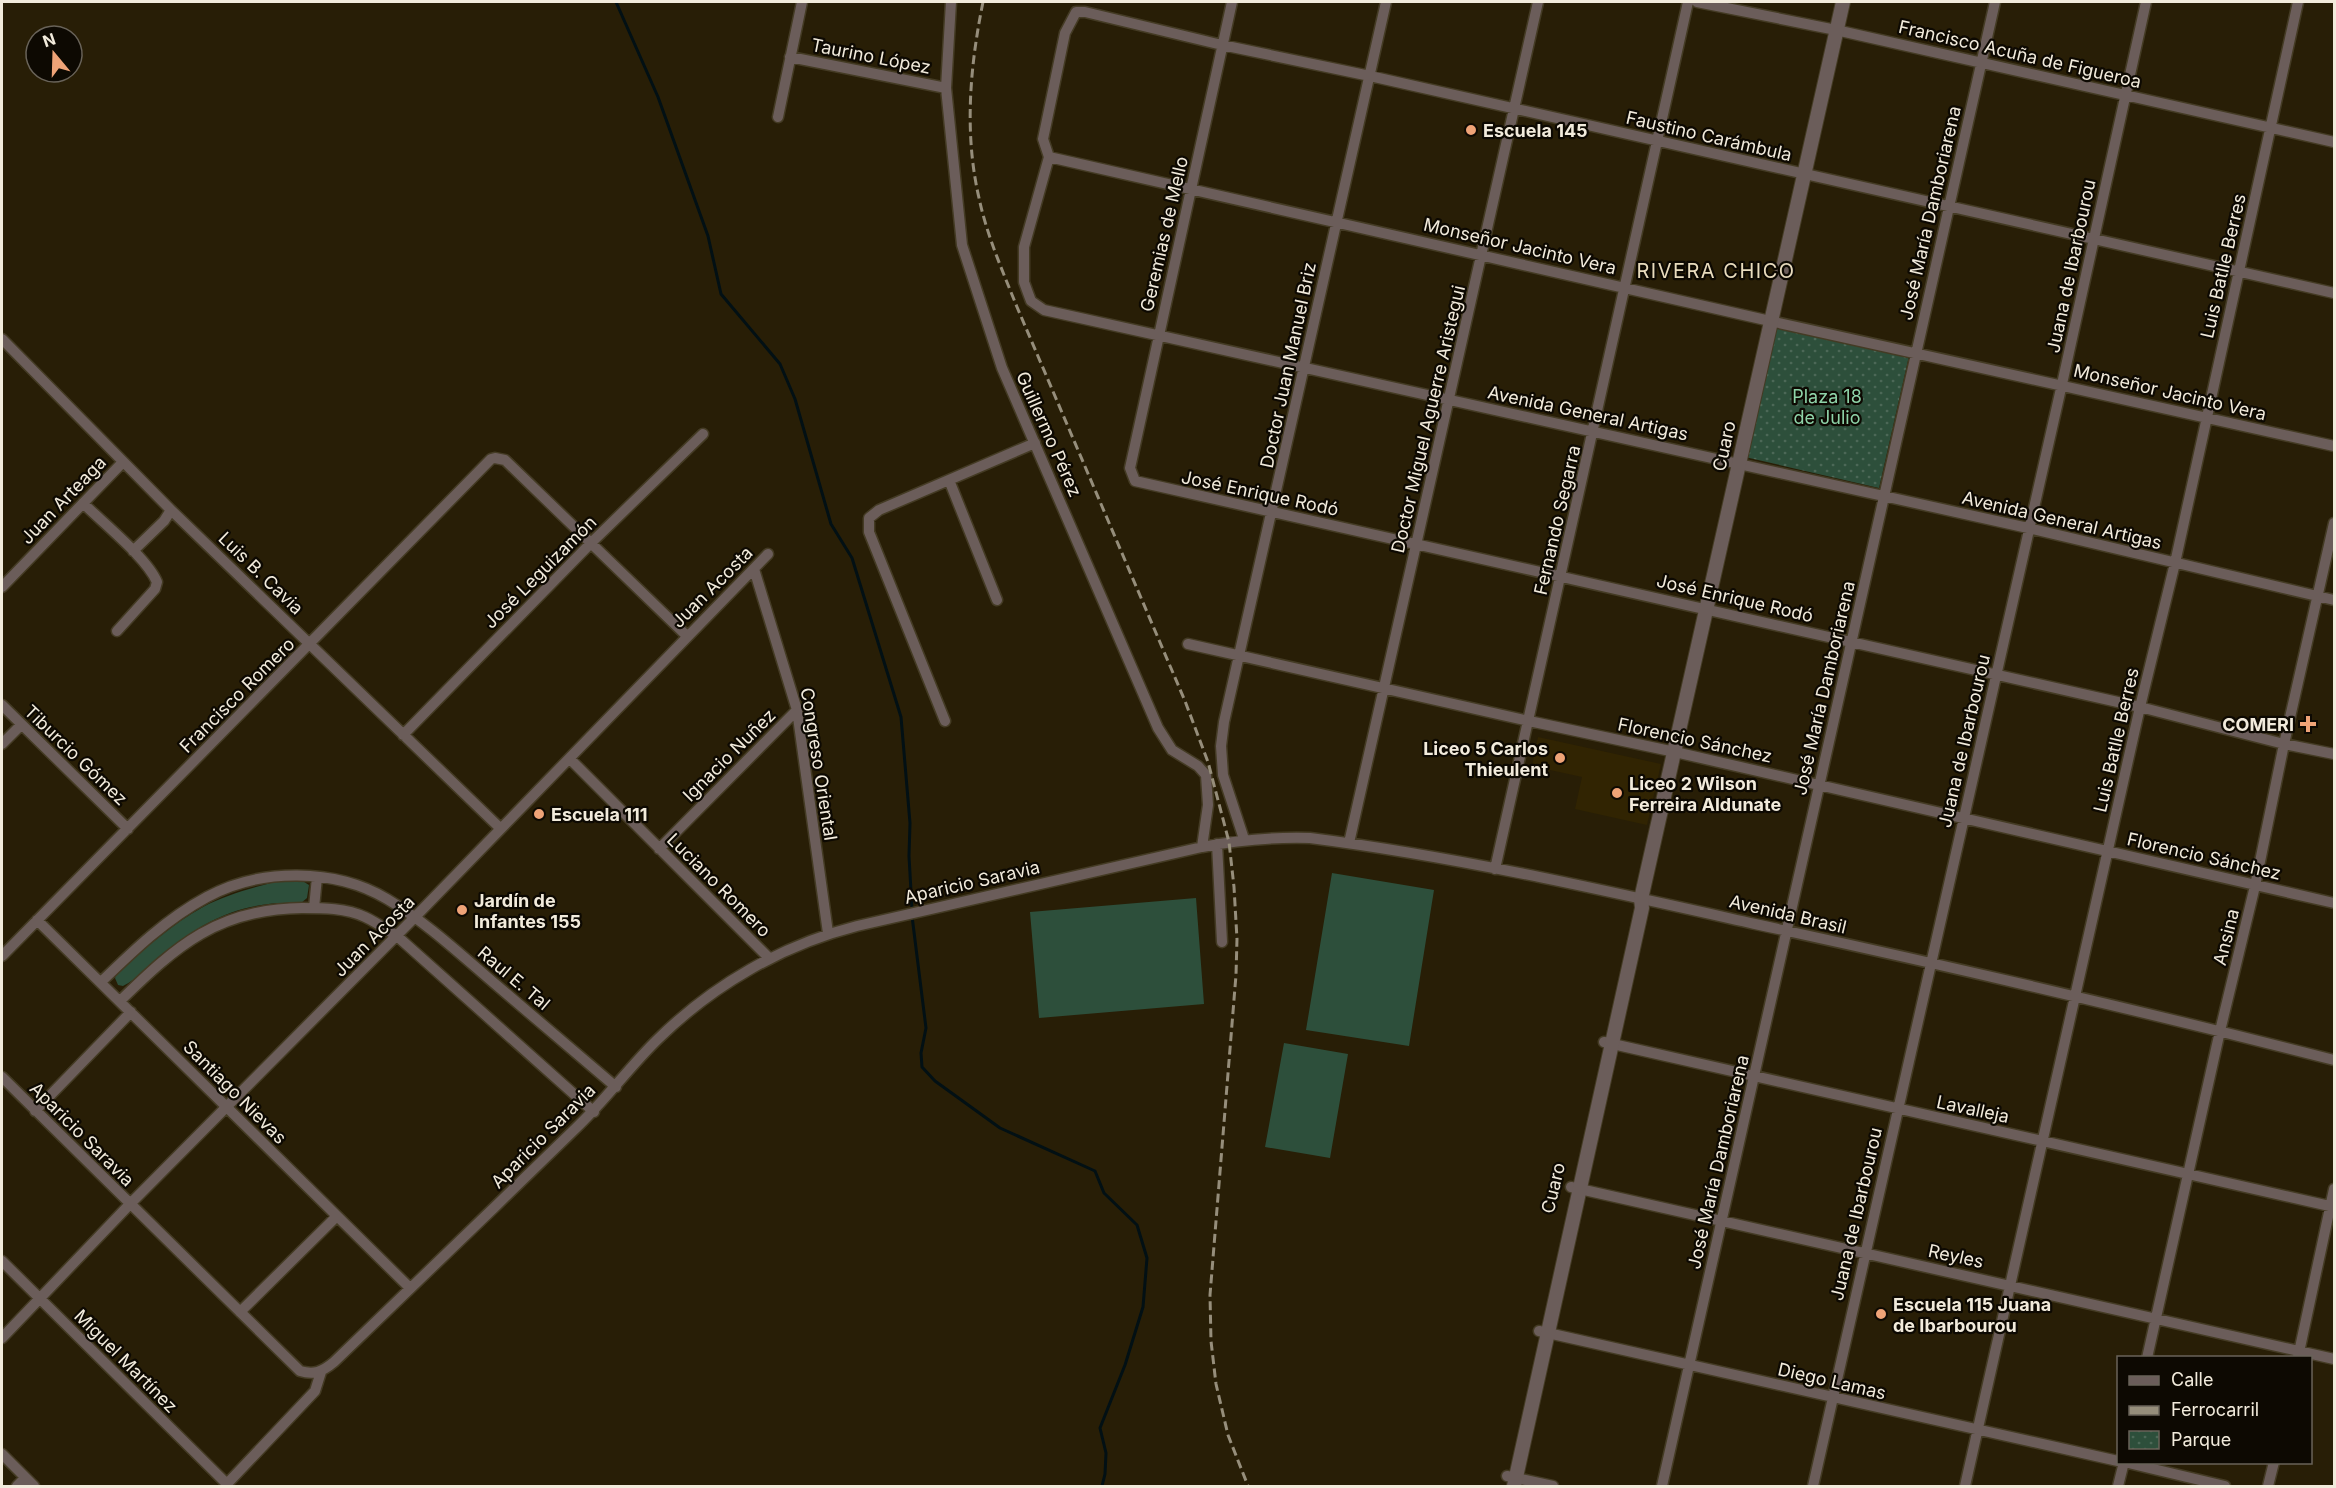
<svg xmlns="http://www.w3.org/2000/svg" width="2336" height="1488" font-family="Inter,sans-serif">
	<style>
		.built { fill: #312402 }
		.grass { fill: #2d4f3b }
		.park { fill: url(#park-dots) }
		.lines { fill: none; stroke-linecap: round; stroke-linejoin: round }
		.stream { stroke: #021014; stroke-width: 3 }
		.minor-casing { stroke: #443b24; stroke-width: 13 }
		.tertiary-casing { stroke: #443b24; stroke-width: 16 }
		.minor { stroke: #6b5d5a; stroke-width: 10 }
		.tertiary { stroke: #6b5d5a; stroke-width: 14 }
		.rail { stroke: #968e7b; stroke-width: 3; stroke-dasharray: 9 4.5; stroke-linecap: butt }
		.poi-dot { fill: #efa377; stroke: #0d0902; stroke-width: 2 }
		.labels { text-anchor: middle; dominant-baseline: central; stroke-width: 4.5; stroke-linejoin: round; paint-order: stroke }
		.street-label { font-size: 18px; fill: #f2ebdc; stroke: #0d0902 }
		.poi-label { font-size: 18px; font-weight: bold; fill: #f2ebdc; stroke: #0d0902; text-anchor: start }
		.park-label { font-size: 18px; fill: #8fd4a9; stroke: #0d0902 }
		.neighbourhood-label { font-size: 20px; letter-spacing: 1.5px; fill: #e8dbbd; stroke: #0d0902 }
	</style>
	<defs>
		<pattern id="park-dots" width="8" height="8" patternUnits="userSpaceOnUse" patternTransform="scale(1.5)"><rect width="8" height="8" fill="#2d4f3b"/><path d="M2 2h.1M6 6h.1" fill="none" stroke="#4c6857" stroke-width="1.8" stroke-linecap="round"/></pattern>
	</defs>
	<rect width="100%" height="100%" fill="#281e06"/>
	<path class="built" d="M1538 737 1661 764 1647 825 1575 809 1582 777 1532 766Z"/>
	<path class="grass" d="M1332 873 1434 890 1409 1046 1306 1030Z
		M282 880H301L309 885 307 898 301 903C242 901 208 918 162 954 149 964 138 979 123 986L118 985 115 978 118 971C145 949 172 924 203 907 227 894 256 887 282 880Z
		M1196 898 1204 1004 1039 1018 1030 912Z
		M1284 1043 1348 1054 1330 1158 1265 1147Z"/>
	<path class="park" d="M1776 326 1909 356 1879 488 1745 457Z"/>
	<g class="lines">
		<path class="stream" d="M616 2 658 97 708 236 721 294 780 364 795 399 831 524 852 558 901 717 910 823 909 856 912 909
			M912 916 926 1028 921 1053 922 1067 935 1081 1000 1128 1095 1171 1104 1193 1137 1225 1147 1258 1143 1307 1125 1365 1100 1428 1106 1453 1105 1474 1102 1486"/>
		<g class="minor-casing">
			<path id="minor" d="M951 2 946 88 962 245 1002 368 1158 728 1172 750 1198 766 1206 775 1208 805 1202 847
				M1232 2 1130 468 1135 481 2140 707 2284 744 2334 754
				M1697 2 1836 30 2334 142
				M790 57 946 88
				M778 117 802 2
				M1049 157 1770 321 2334 446
				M2334 293 1370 76 1222 45 1085 12H1076L1065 33 1043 139 1049 157 1024 247V282L1028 293 1031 301 1044 310 2028 528 2334 600
				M2 339 171 510 500 828
				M949 480 997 600
				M83 503C103 523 147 558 157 582L155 589 117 631
				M133 551 164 521 171 510
				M754 569 797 710 828 933
				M2 587 123 462
				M1188 644 1529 721 1675 752 2334 903
				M2 705 128 829
				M945 721 869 532V518L879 510 1035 443
				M403 735 591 543 703 434
				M2 744 21 725
				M570 759 769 958
				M1244 839 1223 775 1221 746 1224 722 1386 2
				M1349 843 1538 2
				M1217 844 1222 942
				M659 849 797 710
				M1495 869 1688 2
				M314 908 317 877
				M37 920 410 1288
				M2 956 491 459 495 458 505 460 687 636
				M101 982C134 950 166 919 207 897 260 868 335 868 387 899 426 922 460 954 494 983 535 1018 575 1052 616 1087
				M120 1001C177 945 218 909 302 908 323 908 346 908 365 917 376 922 387 930 397 936L594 1112
				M1604 1042 2334 1207
				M2 1077 300 1371C314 1375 322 1372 334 1362 414 1285 495 1207 575 1129 605 1101 629 1067 658 1039 713 985 782 945 857 926L1202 847C1238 840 1273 837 1310 838 1459 857 1607 891 1755 924 1949 966 2142 1011 2334 1060
				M35 1111 131 1012
				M1571 1187 2334 1359
				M2 1261 227 1484
				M240 1312 337 1216
				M1539 1331 2118 1461
				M2 1338 130 1204 415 917 768 554
				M2298 1357 2334 1189
				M2147 1358 2220 1031 2255 886 2284 744 2334 523
				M2 1454 34 1486
				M2124 1462 2225 1486
				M1507 1476 1553 1486
				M17 1486 25 1478
				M225 1486 315 1391 321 1372
				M1662 1486 1995 2
				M1813 1486 2062 384 2146 2
				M1965 1486 2140 707 2175 563 2298 2
				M2118 1486 2124 1462
				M2268 1486 2274 1462"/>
		</g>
		<g class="tertiary-casing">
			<path id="tertiary" d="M1514 1486 1642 908 1641 899 1843 2"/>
		</g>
		<use href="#minor" class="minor"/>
		<use href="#tertiary" class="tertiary"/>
		<path class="rail" d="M983 2C970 66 964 133 979 198 987 236 1003 272 1017 307L1185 701 1208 762 1229 842 1234 887 1237 939 1236 975 1210 1295 1211 1341 1216 1384 1228 1435 1248 1486"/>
	</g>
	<g class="poi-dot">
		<circle cx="1471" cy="130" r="6"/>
		<path d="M2305 715h6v6h6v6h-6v6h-6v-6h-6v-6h6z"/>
		<circle cx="1560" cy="758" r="6"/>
		<circle cx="1617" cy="793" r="6"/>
		<circle cx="539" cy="814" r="6"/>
		<circle cx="462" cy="910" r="6"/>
		<circle cx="1881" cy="1314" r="6"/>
	</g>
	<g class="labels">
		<g class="street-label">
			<text transform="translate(2020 54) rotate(13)">Francisco Acuña de Figueroa</text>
			<text transform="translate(871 56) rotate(11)">Taurino López</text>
			<text transform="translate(1709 136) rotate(13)">Faustino Carámbula</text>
			<text transform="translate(1930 213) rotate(-77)">José María Damboriarena</text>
			<text transform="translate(1164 234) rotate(-77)">Geremias de Mello</text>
			<text transform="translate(1520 246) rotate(13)">Monseñor Jacinto Vera</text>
			<text transform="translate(2071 266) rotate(-78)">Juana de Ibarbourou</text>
			<text transform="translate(2223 266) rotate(-77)">Luis Batlle Berres</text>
			<text transform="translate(1288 365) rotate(-78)">Doctor Juan Manuel Briz</text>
			<text transform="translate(2170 392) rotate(13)">Monseñor Jacinto Vera</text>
			<text transform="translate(1588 413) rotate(12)">Avenida General Artigas</text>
			<text transform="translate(1428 419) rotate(-77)">Doctor Miguel Aguerre Aristegui</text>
			<text transform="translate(1049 434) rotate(66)">Guillermo Pérez</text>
			<text transform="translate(1724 446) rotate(-78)">Cuaro</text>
			<text transform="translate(1260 493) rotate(12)">José Enrique Rodó</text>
			<text transform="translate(63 500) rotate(-46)">Juan Arteaga</text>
			<text transform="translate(1557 520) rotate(-77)">Fernando Segarra</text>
			<text transform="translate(2062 520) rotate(13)">Avenida General Artigas</text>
			<text transform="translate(540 572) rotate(-45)">José Leguizamón</text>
			<text transform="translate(261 573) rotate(44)">Luis B. Cavia</text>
			<text transform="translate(712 587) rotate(-45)">Juan Acosta</text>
			<text transform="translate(1735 598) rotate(13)">José Enrique Rodó</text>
			<text transform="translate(1824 688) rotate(-77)">José María Damboriarena</text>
			<text transform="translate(237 695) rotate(-45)">Francisco Romero</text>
			<text transform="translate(1695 740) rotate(12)">Florencio Sánchez</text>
			<text transform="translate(2116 740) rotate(-77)">Luis Batlle Berres</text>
			<text transform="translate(1964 741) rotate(-77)">Juana de Ibarbourou</text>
			<text transform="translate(76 755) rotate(44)">Tiburcio Gómez</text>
			<text transform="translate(729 755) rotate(-45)">Ignacio Nuñez</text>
			<text transform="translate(819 764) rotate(81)">Congreso Oriental</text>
			<text transform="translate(2204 856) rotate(13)">Florencio Sánchez</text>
			<text transform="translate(972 882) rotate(-13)">Aparicio Saravia</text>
			<text transform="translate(719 885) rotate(45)">Luciano Romero</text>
			<text transform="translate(1788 914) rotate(13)">Avenida Brasil</text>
			<text transform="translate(374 936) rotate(-45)">Juan Acosta</text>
			<text transform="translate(2226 937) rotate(-76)">Ansina</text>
			<text transform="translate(514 978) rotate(40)">Raul E. Tal</text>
			<text transform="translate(235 1092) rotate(45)">Santiago Nievas</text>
			<text transform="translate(1973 1109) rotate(12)">Lavalleja</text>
			<text transform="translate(82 1134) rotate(45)">Aparicio Saravia</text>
			<text transform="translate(543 1136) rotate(-45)">Aparicio Saravia</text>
			<text transform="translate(1718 1162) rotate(-77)">José María Damboriarena</text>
			<text transform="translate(1553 1188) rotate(-77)">Cuaro</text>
			<text transform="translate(1856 1214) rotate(-77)">Juana de Ibarbourou</text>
			<text transform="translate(1956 1256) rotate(12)">Reyles</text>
			<text transform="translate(126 1361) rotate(45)">Miguel Martínez</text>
			<text transform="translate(1832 1381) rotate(13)">Diego Lamas</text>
		</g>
		<g class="poi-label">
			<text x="1483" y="130">Escuela 145</text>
			<text x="2294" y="724" text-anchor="end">COMERI</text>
			<text x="1548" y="748" text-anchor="end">Liceo 5 Carlos<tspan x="1548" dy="21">Thieulent</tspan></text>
			<text x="1629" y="783">Liceo 2 Wilson<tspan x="1629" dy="21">Ferreira Aldunate</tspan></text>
			<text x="551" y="814">Escuela 111</text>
			<text x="474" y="900">Jardín de<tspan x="474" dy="21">Infantes 155</tspan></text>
			<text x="1893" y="1304">Escuela 115 Juana<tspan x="1893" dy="21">de Ibarbourou</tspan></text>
		</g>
		<g class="park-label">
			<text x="1827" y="396">Plaza 18<tspan x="1827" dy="21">de Julio</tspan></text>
		</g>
		<g class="neighbourhood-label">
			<text x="1716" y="271">RIVERA CHICO</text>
		</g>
	</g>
	<rect width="2336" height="1488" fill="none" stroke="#f2ebdc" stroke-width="6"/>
	<rect x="2117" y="1356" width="195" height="108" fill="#0d0902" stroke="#696359" stroke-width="1.5"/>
	<rect x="2129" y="1376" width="30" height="9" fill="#6b5d5a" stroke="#696359" stroke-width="1.5"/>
	<text x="2171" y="1386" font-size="18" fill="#f2ebdc">Calle</text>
	<rect x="2129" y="1406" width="30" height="9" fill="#968e7b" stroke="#696359" stroke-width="1.5"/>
	<text x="2171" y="1416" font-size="18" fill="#f2ebdc">Ferrocarril</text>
	<rect x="2129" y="1431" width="30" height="18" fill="url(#park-dots)" stroke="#696359" stroke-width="1.5"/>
	<text x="2171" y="1446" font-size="18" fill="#f2ebdc">Parque</text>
	<g transform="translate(54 54) rotate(341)"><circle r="28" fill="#0d0902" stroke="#696359" stroke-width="1.5"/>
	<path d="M0-4.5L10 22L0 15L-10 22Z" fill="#efa377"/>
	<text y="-9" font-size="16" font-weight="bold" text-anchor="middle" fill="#f2ebdc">N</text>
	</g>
</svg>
